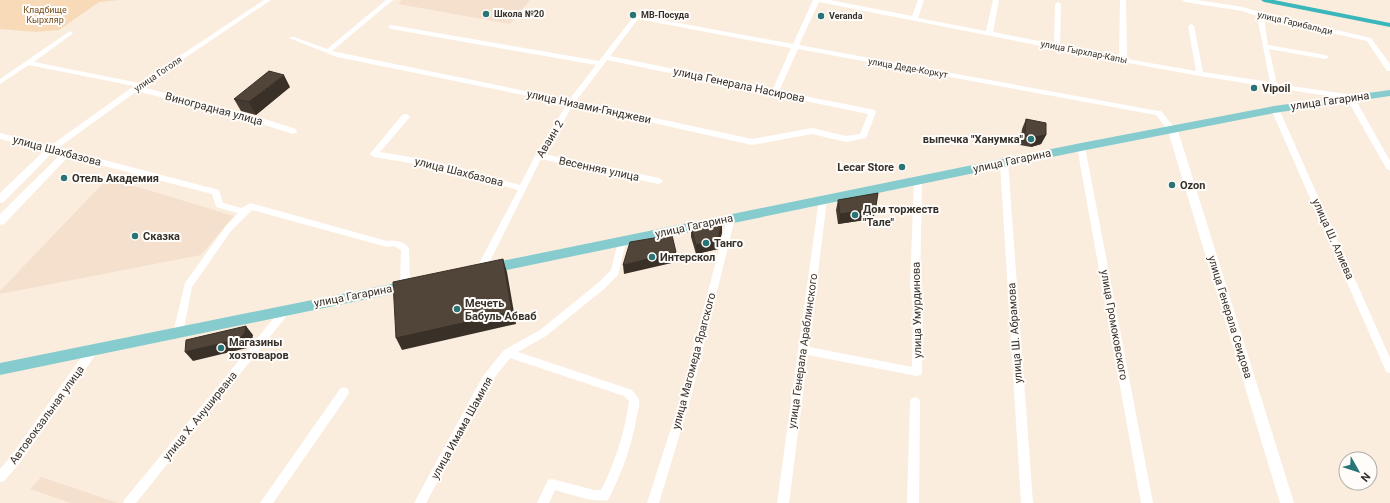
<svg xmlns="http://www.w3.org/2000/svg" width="1390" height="503" font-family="Roboto,sans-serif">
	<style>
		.built { fill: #f4e0cc }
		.green { fill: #f8dab9 }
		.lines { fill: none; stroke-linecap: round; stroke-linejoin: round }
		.canal { fill: #3bb7bb; fill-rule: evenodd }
		.minor { fill: #fff; fill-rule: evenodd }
		.tertiary { fill: #fff; fill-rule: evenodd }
		.primary { fill: #86ccce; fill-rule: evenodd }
		.wall { fill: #463b31 }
		.shaded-wall { fill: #393028 }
		.building { fill: #514539; stroke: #393028 }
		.poi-dot { fill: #297477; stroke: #fffcf9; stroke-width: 1.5 }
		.labels { text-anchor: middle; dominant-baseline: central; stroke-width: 4; stroke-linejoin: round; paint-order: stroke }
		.far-park-label { font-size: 9px; fill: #754e1f; stroke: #fffcf9 }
		.far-poi-label { font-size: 9px; font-weight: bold; fill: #36312b; stroke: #fffcf9; text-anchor: start }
		.far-street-label { font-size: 9px; fill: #36312b; stroke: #fffcf9 }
		.street-label { font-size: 11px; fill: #36312b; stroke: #fffcf9 }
		.poi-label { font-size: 11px; font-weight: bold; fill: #36312b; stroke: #fffcf9; text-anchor: start }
	</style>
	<rect width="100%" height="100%" fill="#fbedde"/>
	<path class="built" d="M402 0H530L510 24 398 4Z
		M108 178 234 216 201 255 0 294V291Z
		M41 477 118 503H71L30 489Z"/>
	<path class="green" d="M0 0H120L99 2 59 30 35 32 0 29Z"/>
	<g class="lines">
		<path class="canal" d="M1261 0H1274L1390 23V27L1264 2Z"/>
		<path class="minor" d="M264 0H271L142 87 261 118 296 129 297 131 296 133 293 134 255 122 137 91 58 148 219 190 223 203 242 208 250 203 387 241C395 240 404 241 409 248L410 286 408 289H402L400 286 401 250 394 246 387 247 252 210 231 231 192 287 183 333 181 336 178 337 175 336 173 333 185 283 225 227 238 213 216 207 212 194 0 139V133L50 146 134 86 29 65 0 84V79L70 31 73 33 72 34 34 62 139 83Z
			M386 0H393L332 51 569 100 596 65 391 29 388 27 391 25 599 61 634 16 636 15 793 44 813 0H830L912 16 918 0H924L918 18 986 31 993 0H999L993 32 1054 44 1055 4 1058 2 1061 4 1060 46 1119 57 1120 0H1126L1127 59 1196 71 1188 26 1191 24 1194 26 1203 72 1270 82 1257 16 1242 11 1185 2 1182 0H1197L1243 7 1262 13 1371 38 1390 64V71H1387L1367 41 1264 18 1268 45 1325 55 1329 57 1325 59 1269 49 1277 84 1353 95 1390 161V171L1386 168 1347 99 1200 76 1123 62 819 2 799 45 1158 111H1161L1177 131 1173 134 1170 133 1156 115 798 49 779 91 875 110 876 112 866 138 846 142 812 134 752 145 573 105 544 154 659 178 663 181 659 184 541 159 485 271 483 274H477L475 271 518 190 428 166 374 157 370 154 403 114H406L410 116 409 118 380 152 428 160 520 185 535 156 567 104 337 57 289 38 290 37H294L327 49ZM638 19 791 48 773 89 610 56ZM607 60 868 114 860 134 846 136 812 128 752 139 576 101Z
			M1272 107H1278L1279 109 1390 358V373L1386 372 1385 369 1271 109Z
			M1081 144 1085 147 1153 503H1141L1077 147Z
			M1004 160 1008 163 1033 503H1021L1000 163Z
			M918 178 922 181 920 287 923 306 922 372 921 375 917 376 808 355 789 503H777L819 199 823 196 827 199 809 347 912 367 913 306 910 287 914 181Z
			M731 215 735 218 691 397 659 503H647L681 397 727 218Z
			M622 239 626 242 618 275 604 289 546 336 518 352 632 390C634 393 638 396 639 400 640 404 638 411 637 415 632 445 622 473 608 500 594 503 569 494 555 490L549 503H537L548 480 552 479 594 490H601C615 463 625 432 629 401L624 396 510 358 491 382 426 503H414L483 376 504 350 540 330 598 283 611 270 618 242Z
			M286 306 289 307 291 310 289 313 136 503H123L125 499 283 307Z
			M92 347 96 348 97 351 96 354 19 464 4 481 0 482V469L11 456 88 348Z
			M344 387 348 389 349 392 348 395 273 503H260L340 389Z
			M915 397 919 399 920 402 919 503H907L910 402 911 399Z"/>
		<path class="tertiary" d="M1173 128 1178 131 1294 503H1280L1168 131Z
			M50 147 55 150 53 152 4 202 0 203V193L47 148Z
			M66 151 71 154 69 156 4 224 0 225V214L63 152Z"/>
		<path class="primary" d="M1390 90V96L1274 113 1081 151 487 274 482 273 480 269 482 265 487 264 1081 143 1274 106Z
			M411 280 416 281 418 285 416 289 411 290 0 375V363Z"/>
	</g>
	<path class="wall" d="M290 87 256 115 241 111 234 99Z
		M1026 119 1046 135 1041 144 1031 147 1020 145 1022 129Z
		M878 193 873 221 868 223 865 220 838 224 836 210 838 200Z
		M722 223V232L718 249 696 254 691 237V228Z"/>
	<path class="shaded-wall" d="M284 75 290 87 256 115 249 102Z
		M1046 135 1041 144 1031 147 1035 137Z
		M867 210 865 220 838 224 840 214Z
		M875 212 873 221 868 223 870 213Z
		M722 223V232L718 249 696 254V245Z
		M676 252V262L624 274 623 265Z
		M503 259 507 272 516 324 402 350 396 338Z
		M246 326 253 335 252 341 247 348 193 361 185 352Z"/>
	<path class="building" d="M269 71 284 75 249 102 234 99Z
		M1026 119 1046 123V135L1035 137 1025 135Z
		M878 193 875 212 870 213 867 210 840 214 838 200Z
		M722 223 718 239 696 245 691 228Z
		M672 235 676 252 623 265 630 242Z
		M503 259 512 312 396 338 393 282Z
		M246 326 245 332 240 339 185 352 186 340Z"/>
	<g class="poi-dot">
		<circle cx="486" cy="14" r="4"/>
		<circle cx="633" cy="15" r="4"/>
		<circle cx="821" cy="16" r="4"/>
		<circle cx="1254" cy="88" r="4"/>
		<circle cx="1031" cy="139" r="4"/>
		<circle cx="902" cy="167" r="4"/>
		<circle cx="64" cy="178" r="4"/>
		<circle cx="1172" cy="185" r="4"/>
		<circle cx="855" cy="215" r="4"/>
		<circle cx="135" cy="236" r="4"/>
		<circle cx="706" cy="243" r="4"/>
		<circle cx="652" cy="257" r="4"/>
		<circle cx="457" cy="309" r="4"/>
		<circle cx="221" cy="348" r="4"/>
	</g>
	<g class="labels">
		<g class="far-park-label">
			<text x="45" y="10">Кладбище<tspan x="45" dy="10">Кырхляр</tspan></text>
		</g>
		<g class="far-poi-label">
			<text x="494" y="14">Школа №20</text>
			<text x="641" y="15">МВ-Посуда</text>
			<text x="829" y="16">Veranda</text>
		</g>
		<g class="far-street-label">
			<text transform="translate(1295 23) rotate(13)">улица Гарибальди</text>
			<text transform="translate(1084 52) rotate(11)">улица Гырхлар-Капы</text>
			<text transform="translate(908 68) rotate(10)">улица Деде-Коркут</text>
			<text transform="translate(158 74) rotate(-34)">улица Гоголя</text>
		</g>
		<g class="street-label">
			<text transform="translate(739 85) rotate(12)">улица Генерала Насирова</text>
			<text transform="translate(1330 101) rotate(-8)">улица Гагарина</text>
			<text transform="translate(589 107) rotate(12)">улица Низами-Гянджеви</text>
			<text transform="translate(214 109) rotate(15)">Виноградная улица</text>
			<text transform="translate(550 139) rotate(-59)">Аваин 2</text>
			<text transform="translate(57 151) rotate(15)">улица Шахбазова</text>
			<text transform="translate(1012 161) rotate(-12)">улица Гагарина</text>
			<text transform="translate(599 169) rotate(12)">Весенняя улица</text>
			<text transform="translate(459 172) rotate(14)">улица Шахбазова</text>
			<text transform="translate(694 226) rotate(-12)">улица Гагарина</text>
			<text transform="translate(1333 239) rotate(66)">улица Ш. Алиева</text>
			<text transform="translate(353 296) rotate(-11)">улица Гагарина</text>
			<text transform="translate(917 310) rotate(-91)">улица Умурдинова</text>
			<text transform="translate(1230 317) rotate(73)">улица Генерала Сеидова</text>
			<text transform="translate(1114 325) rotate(80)">улица Громоковского</text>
			<text transform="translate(1015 333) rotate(-94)">улица Ш. Абрамова</text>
			<text transform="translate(803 351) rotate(-82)">улица Генерала Араблинского</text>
			<text transform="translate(694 361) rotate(-75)">улица Магомеда Ярагского</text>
			<text transform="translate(47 415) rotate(-54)">Автовокзальная улица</text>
			<text transform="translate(200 416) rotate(-51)">улица Х. Ануширвана</text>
			<text transform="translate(462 428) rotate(-61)">улица Имама Шамиля</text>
		</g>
		<g class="poi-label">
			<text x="1262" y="88">Vipoil</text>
			<text x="1023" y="139" text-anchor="end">выпечка "Ханумка"</text>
			<text x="894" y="167" text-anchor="end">Lecar Store</text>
			<text x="72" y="178">Отель Академия</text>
			<text x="1180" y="185">Ozon</text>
			<text x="863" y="209">Дом торжеств<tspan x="863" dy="13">"Тале"</tspan></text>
			<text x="143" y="236">Сказка</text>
			<text x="714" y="243">Танго</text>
			<text x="660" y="257">Интерскол</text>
			<text x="465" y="303">Мечеть<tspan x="465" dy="13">Бабуль Абваб</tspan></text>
			<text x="229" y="342">Магазины<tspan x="229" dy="13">хозтоваров</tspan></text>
		</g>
	</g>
	<g transform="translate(1358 471) rotate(129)"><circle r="19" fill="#fffcf9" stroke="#afaba7"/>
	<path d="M0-3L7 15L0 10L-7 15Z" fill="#297477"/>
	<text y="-6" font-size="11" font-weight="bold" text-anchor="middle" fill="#36312b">N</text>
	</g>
</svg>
